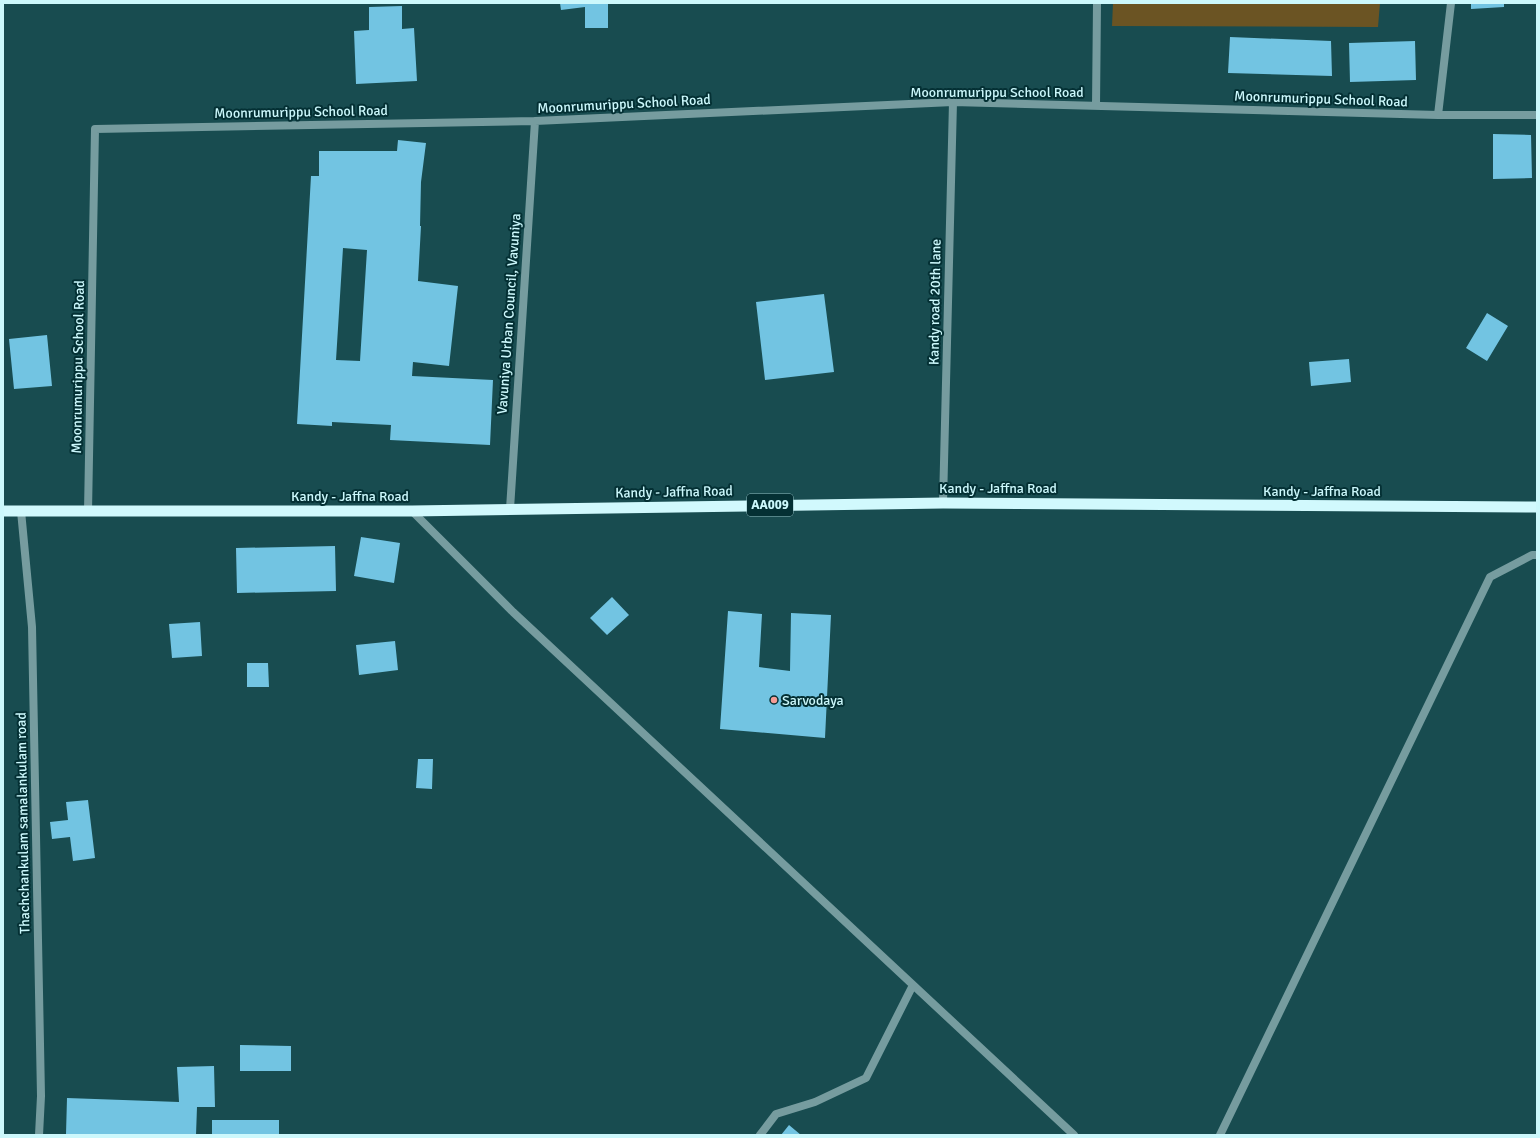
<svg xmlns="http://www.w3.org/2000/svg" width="1540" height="1138" font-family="Signika,sans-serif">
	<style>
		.green { fill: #6b5423 }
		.building { fill: #72c4e2; fill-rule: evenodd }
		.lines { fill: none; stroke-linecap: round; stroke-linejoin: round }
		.service { stroke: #769c9f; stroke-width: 8 }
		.minor { stroke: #769c9f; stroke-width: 8 }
		.trunk { stroke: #d1f9fd; stroke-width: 11 }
		.poi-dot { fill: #f59c96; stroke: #043034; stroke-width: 1.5 }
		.labels { text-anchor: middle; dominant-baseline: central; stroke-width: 4; stroke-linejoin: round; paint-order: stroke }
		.shield { fill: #043034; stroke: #90bcc0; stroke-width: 1 }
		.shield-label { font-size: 13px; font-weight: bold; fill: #ccf8fc }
		.street-label { font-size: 14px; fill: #ccf8fc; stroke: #043034 }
		.poi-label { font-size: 14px; fill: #ccf8fc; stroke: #043034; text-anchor: start }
	</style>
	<rect width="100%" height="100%" fill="#184c50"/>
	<path class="green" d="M1113 3H1380L1378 27 1112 26Z"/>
	<path class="building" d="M560 3H608V28H585V7L561 10Z
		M1471 3H1504V7L1471 9Z
		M402 6V29L414 28 417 81 356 84 354 31 369 30V7Z
		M1230 37 1331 41 1332 76 1228 73Z
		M1415 41 1416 80 1350 82 1349 43Z
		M1493 134 1531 135 1532 178 1493 179Z
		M398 140 426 143 421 182 420 226H421L418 281 458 286 449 366 413 362 412 376 493 380 490 445 390 440 391 425 332 422V426L297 424 311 176H319V151H397ZM343 248 367 250 360 361 336 360Z
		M824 294 834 372 765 380 756 302Z
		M1487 313 1508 326 1487 361 1466 348Z
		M47 335 52 386 14 389 9 339Z
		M1349 359 1351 382 1311 386 1309 362Z
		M361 537 400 543 394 583 354 576Z
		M335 546 336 591 237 593 236 548Z
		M612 597 629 615 607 635 590 618Z
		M728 611 762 614 759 667 790 671 791 613 831 615 825 738 720 729Z
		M200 622 202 656 172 658 169 624Z
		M395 641 398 670 359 675 356 645Z
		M247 663H268L269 687H247Z
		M418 759H433L432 789 416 788Z
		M88 800 95 858 73 861 70 837 52 839 50 822 68 820 66 802Z
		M240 1045 291 1046V1071H240Z
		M214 1066 215 1107H197L196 1135 66 1134 67 1098 179 1102 177 1067Z
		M212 1120H279V1135H212Z
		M789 1125 801 1135H781Z"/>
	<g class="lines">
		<path class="service" d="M1220 1135 1490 577 1532 555H1537"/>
		<path class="minor" d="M1096 106 1097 3
			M1438 115 1451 3
			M943 503 953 102
			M510 509 535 121
			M21 511 32 627 41 1096 39 1135
			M412 511 513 612 1074 1135
			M88 512 95 129 535 121 953 102 1438 115H1537
			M760 1135 776 1114 815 1102 866 1078 913 985"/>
		<path class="trunk" d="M3 511H412L943 503 1537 507"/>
	</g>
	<circle class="poi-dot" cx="774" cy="700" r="4"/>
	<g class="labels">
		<rect class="shield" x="747" y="494" width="46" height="22" rx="3"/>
		<g class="shield-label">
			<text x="770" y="505">AA009</text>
		</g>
		<g class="street-label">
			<text x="997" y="92">Moonrumurippu School Road</text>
			<text transform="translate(1321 99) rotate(2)">Moonrumurippu School Road</text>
			<text transform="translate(624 104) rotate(-3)">Moonrumurippu School Road</text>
			<text transform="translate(301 112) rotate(-1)">Moonrumurippu School Road</text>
			<text transform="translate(935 302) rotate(-89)">Kandy road 20th lane</text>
			<text transform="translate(509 314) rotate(-86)">Vavuniya Urban Council, Vavuniya</text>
			<text transform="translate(78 367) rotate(-89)">Moonrumurippu School Road</text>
			<text x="998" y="488">Kandy - Jaffna Road</text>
			<text x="1322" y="491">Kandy - Jaffna Road</text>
			<text transform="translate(674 492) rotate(-1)">Kandy - Jaffna Road</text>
			<text x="350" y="496">Kandy - Jaffna Road</text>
			<text transform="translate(23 823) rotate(-91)">Thachchankulam samalankulam road</text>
		</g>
		<g class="poi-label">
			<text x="782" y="700">Sarvodaya</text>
		</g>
	</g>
	<rect width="1540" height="1138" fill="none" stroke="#ccf8fc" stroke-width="8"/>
</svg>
